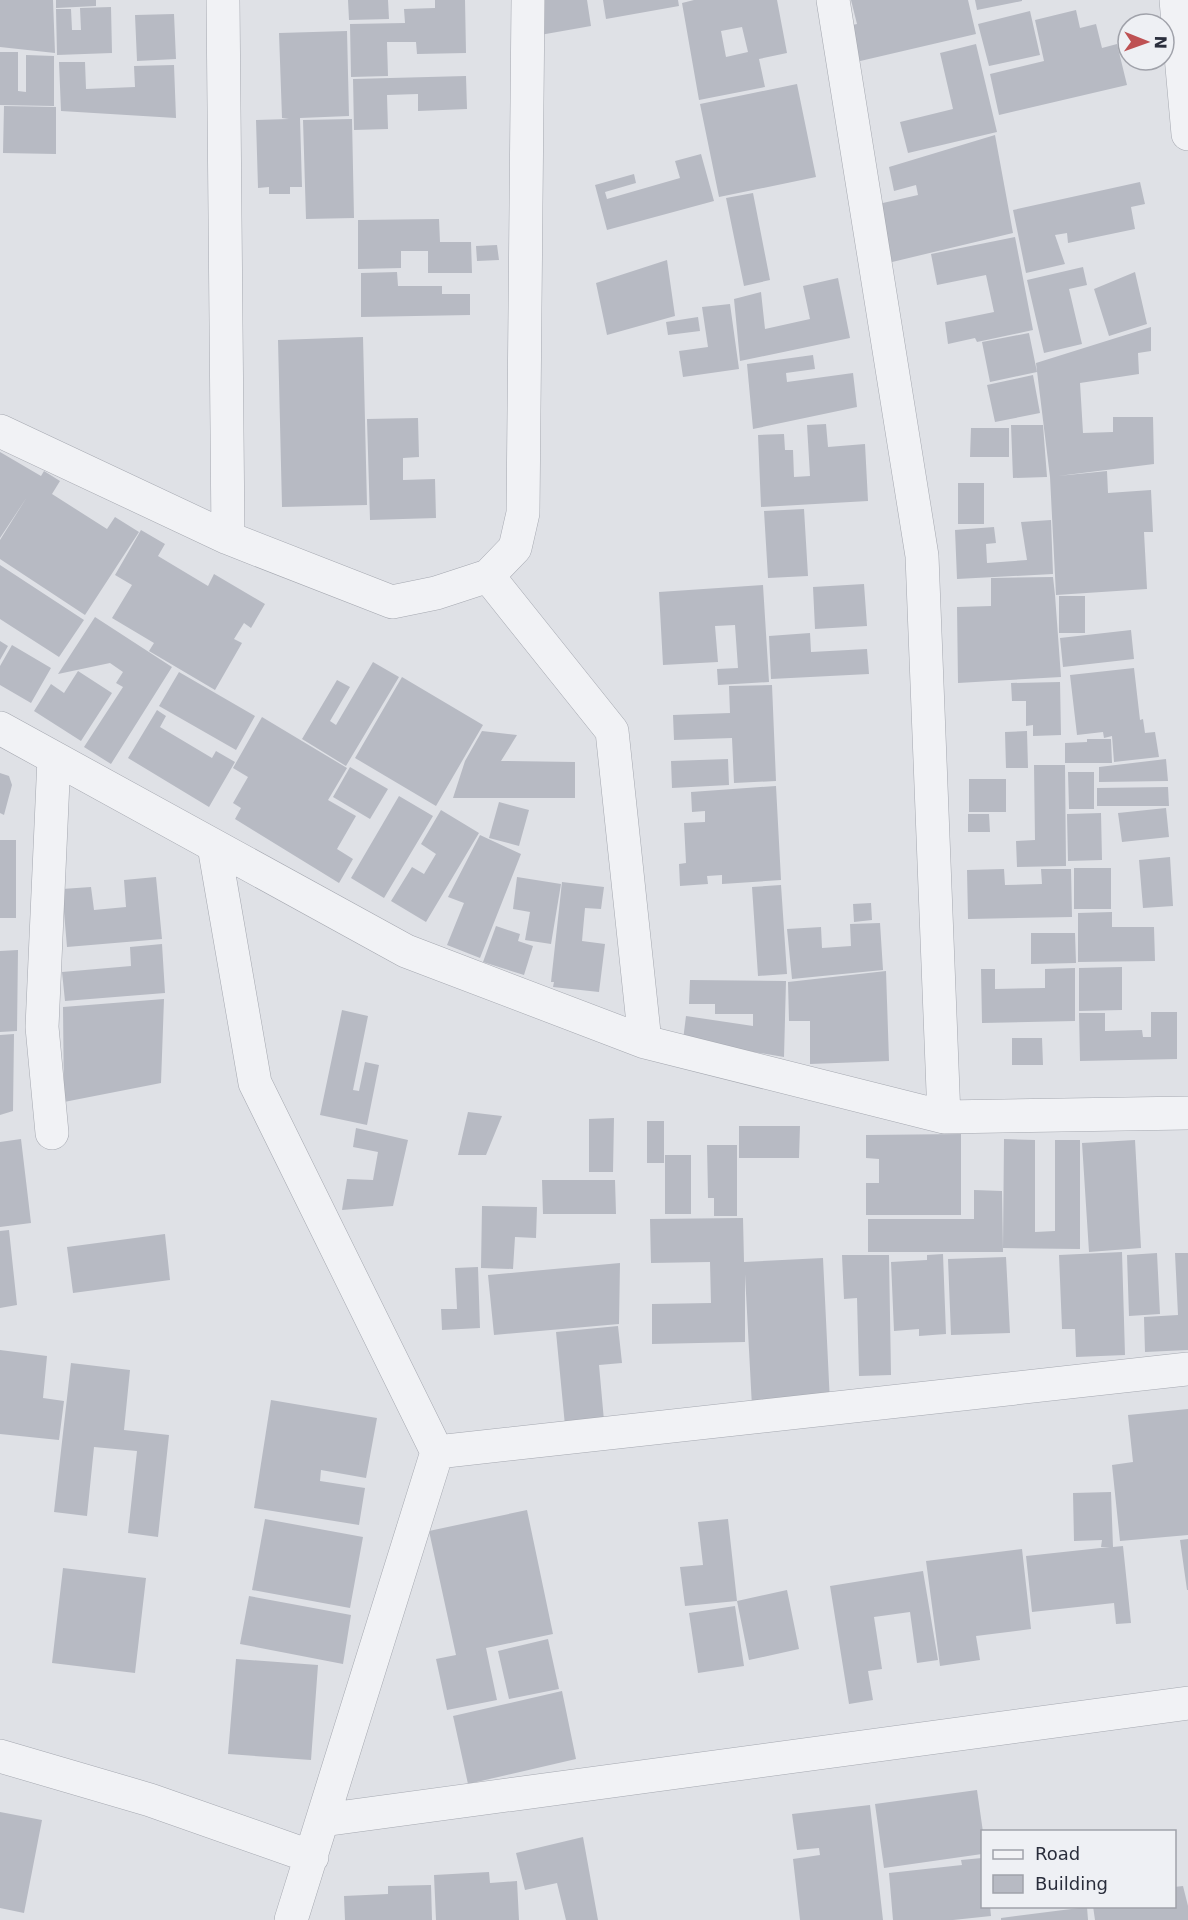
<svg xmlns="http://www.w3.org/2000/svg" width="1188" height="1920" font-family="'DejaVu Sans',sans-serif">
	<style>
		.building { fill: #b7bac3; fill-rule: evenodd }
		.lines { fill: none; stroke-linecap: round; stroke-linejoin: round }
		.street-casing { stroke: #a5a8b0; stroke-width: 34 }
		.street { stroke: #f1f2f5; stroke-width: 33 }
	</style>
	<rect width="100%" height="100%" fill="#dfe1e6"/>
	<path class="building" d="M0 0H53L55 53 0 47Z
		M56 0H96V6L56 8Z
		M348 0H388L389 19 349 20Z
		M435 0H465L466 53 417 54 416 42H387L388 76 351 77 350 24 405 23 404 9 435 8Z
		M534 0H587L591 26 540 35Z
		M603 0H678L679 6 606 19Z
		M694 0H777L787 53 759 59 765 87 699 100 682 3ZM742 27 748 52 726 57 721 31Z
		M851 0H968L976 34 856 62 848 26 857 24Z
		M975 0H1022V1L977 10Z
		M111 7 112 53 57 55 56 9H71L72 30H81L80 8Z
		M1076 10 1080 28 1096 24 1102 48 1117 44 1127 85 999 115 990 74 1044 61 1035 20Z
		M1030 11 1040 55 989 66 978 24Z
		M174 14 176 59 137 61 135 15Z
		M347 31 349 116 300 118 302 187H290V194H269V187L258 188 256 120 289 119 282 118 279 33Z
		M976 44 997 132 908 153 900 122 953 109 940 53Z
		M0 52H18V91L26 92V55L54 56V106L0 105Z
		M59 62H85L86 89 135 87 134 66 174 65 176 118 61 111Z
		M466 76 467 109 418 111V94L387 95 388 129 354 130 353 79Z
		M797 84 816 177 719 197 700 104Z
		M4 106 56 107V154L3 153Z
		M352 119 354 218 306 219 303 120Z
		M995 135 1013 233 888 263 874 205 918 195 916 185 894 191 889 167Z
		M701 154 714 201 607 230 595 185 634 174 636 183 605 192 607 199 680 178 675 161Z
		M1140 182 1145 204 1131 207 1135 229 1068 243 1067 233 1055 235 1065 264 1026 273 1013 210Z
		M753 193 770 280 744 286 726 198Z
		M439 219 440 242H471L472 273H428V251H401V268L358 269V220Z
		M1015 237 1033 330 977 342 975 338 948 344 945 322 994 312 986 275 937 285 931 254Z
		M497 245 499 260 477 261 476 246Z
		M667 260 675 316 607 335 596 283Z
		M1083 267 1087 285 1069 289 1082 344 1044 353 1027 280Z
		M397 272 398 286H442V294H470V315L361 317V273Z
		M1135 272 1147 324 1109 336 1094 289Z
		M838 278 850 338 740 361 734 299 761 292 765 329 810 319 803 286Z
		M730 304 739 369 683 377 679 351 708 347 702 307Z
		M698 317 700 331 668 335 666 322Z
		M1151 327V351L1138 353 1139 374 1080 383 1083 433 1113 432V417H1153L1154 464 1058 476 1107 471 1108 493 1151 490 1153 532H1144L1147 589 1056 595 1050 477 1036 363Z
		M1029 333 1037 372 990 382 982 342Z
		M363 337 367 505 282 507 278 340Z
		M813 355 815 369 786 373 787 382 853 373 857 407 753 429 747 364Z
		M1033 375 1040 413 995 422 987 385Z
		M418 418 419 457 403 458V480L435 479 436 518 370 520 367 419Z
		M826 424 828 447 865 444 868 501 761 507 758 435 784 434 785 450H793L794 477 810 476 807 425Z
		M1011 425H1043L1047 477 1013 478Z
		M971 428H1009V457H970Z
		M0 452 41 476 44 471 60 481 52 494 107 529 115 517 139 532 85 615 0 559V540L27 497 0 538Z
		M958 483H984V524H958Z
		M804 509 808 576 768 578 764 511Z
		M1051 520 1053 574 957 579 955 530 994 527 996 543 986 544 987 563 1027 560 1021 522Z
		M141 530 165 544 158 556 208 586 214 574 265 604 251 628 244 623 234 639 242 643 215 690 149 651 154 643 112 618 132 585 115 575Z
		M0 565 84 620 59 657 0 619Z
		M1053 577 1055 595H1052H1055L1061 677 958 683 957 607 991 606V578Z
		M864 584 867 626 815 629 813 587Z
		M763 585 769 682 718 685 717 669 738 668 735 625 715 626 718 662 663 665 659 592Z
		M1059 596H1085V633H1059Z
		M95 617 172 667 111 764 84 747 123 687 116 683 123 672 110 663 58 674Z
		M1131 630 1134 659 1063 667 1060 638Z
		M810 633 811 652 867 649 869 674 771 679 769 636Z
		M0 641 8 646 0 660Z
		M12 645 51 668 31 703 0 685V666Z
		M373 662 399 677 346 766 302 739 337 680 350 687 330 721 336 725Z
		M1134 668 1140 720 1143 719 1145 733 1155 732 1159 757 1114 762 1112 736 1104 738 1103 732 1077 735 1070 675Z
		M78 671 112 693 81 741 34 711 51 684 64 693Z
		M179 672 255 716 236 750 159 706Z
		M402 677 483 725 436 806 355 758Z
		M1060 682 1061 735 1033 736V725L1026 726V701H1012L1011 683Z
		M772 685 776 781 734 783 732 738 674 740 673 715 730 713 729 686Z
		M157 710 166 716 160 727 212 758 216 751 235 762 209 807 128 758Z
		M262 717 347 768 328 800 356 816 337 849 353 859 339 883 235 819 241 808 233 803 248 777 233 768Z
		M482 731 517 735 501 761 575 762V798H453L465 761Z
		M1027 731 1028 768H1006L1005 732Z
		M1087 739H1111L1112 763H1065V743L1087 742Z
		M728 759 729 785 672 788 671 761Z
		M1166 759 1168 781 1099 782V767Z
		M1034 765H1065L1066 866 1017 867 1016 841 1035 840Z
		M350 767 388 789 370 819 333 797Z
		M1068 772H1094V809H1069Z
		M0 773 9 776 12 785 4 815 0 813Z
		M969 779H1006V812H969Z
		M776 786 781 880 722 884V875L707 876 708 884 680 886 679 864 686 863 684 823 705 822V811L692 812 691 792Z
		M1168 787 1169 806H1097V788Z
		M399 796 433 816 384 898 351 878Z
		M499 802 529 810 519 846 489 838Z
		M1166 808 1169 837 1122 842 1118 813Z
		M441 810 479 833 426 922 391 901 412 867 424 874 436 854 421 844Z
		M1101 813 1102 860 1068 861 1067 814Z
		M968 814H989L990 832H968Z
		M480 835 521 854 480 958 447 945 464 903 448 897Z
		M0 840H16V918H0Z
		M1170 857 1173 906 1143 908 1139 860Z
		M1074 868H1111V909H1074Z
		M1004 869 1005 885 1042 884 1041 869H1071L1072 917 968 919 967 870Z
		M156 877 162 939 67 947 62 889 91 887 94 910 126 907 124 880Z
		M517 877 561 884 551 944 525 940 530 912 513 909Z
		M562 882 604 887 601 909 585 908 582 941 605 944 599 992 553 987 554 982H551Z
		M781 885 787 974 758 976 752 887Z
		M871 903 872 920 854 922 853 904Z
		M1112 912V927H1154L1155 961 1078 962V913Z
		M880 923 883 970 792 979 787 929 821 927 822 948 851 946 850 924Z
		M496 926 520 934 518 941 533 946 524 975 483 962Z
		M1031 933H1075L1076 963 1031 964Z
		M162 944 165 993 65 1001 62 972 131 966 130 947Z
		M18 950 17 1031 0 1032V951Z
		M1122 967V1010L1079 1011V968Z
		M1075 968V1021L982 1023 981 969H995V989L1045 988V969Z
		M886 971 889 1061 810 1064V1021H789L788 982Z
		M690 980 786 981 784 1057 683 1040 686 1016 753 1026V1014H715V1004H689Z
		M164 999 161 1083 64 1102 63 1007Z
		M342 1010 368 1016 353 1090 359 1091 365 1062 379 1065 367 1125 320 1115Z
		M1151 1012H1177V1059L1080 1061 1079 1013H1105V1031L1142 1030 1143 1037H1151Z
		M14 1034 13 1111 0 1115V1035Z
		M1012 1038H1042L1043 1065H1012Z
		M468 1112 502 1116 486 1155H458Z
		M614 1118 613 1172H589V1119Z
		M647 1121H664V1163H647Z
		M739 1126H800L799 1158H739Z
		M356 1128 408 1140 393 1206 342 1210 347 1179 373 1180 378 1152 353 1147Z
		M961 1134V1215H866V1183H879V1159L866 1158V1135Z
		M21 1139 31 1223 0 1227V1142Z
		M1004 1139 1035 1140V1232L1055 1231V1140H1080V1249L1003 1248Z
		M1135 1140 1141 1248 1089 1252 1082 1143Z
		M707 1145H737V1216H714V1198H708Z
		M665 1155H691V1214H665Z
		M542 1180H615L616 1214H543Z
		M974 1190 1002 1191 1003 1252H868V1219H974Z
		M482 1206 537 1207 536 1238 515 1237 513 1269 481 1268Z
		M743 1218 744 1262 823 1258 830 1403 752 1407 745 1274V1342L652 1344V1304L711 1303 710 1262 651 1263 650 1219Z
		M9 1230 17 1305 0 1308V1231Z
		M165 1234 170 1280 73 1293 67 1247Z
		M1122 1252 1125 1355 1076 1357 1075 1329H1062L1059 1255Z
		M1157 1253 1160 1314 1129 1316 1127 1255Z
		M1175 1253H1188V1350L1145 1352 1144 1317 1178 1315Z
		M943 1254 946 1334 919 1336V1329L894 1331 891 1262 927 1260V1255Z
		M842 1255H889L891 1375 859 1376 857 1298 844 1299Z
		M1006 1257 1010 1333 951 1335 948 1259Z
		M620 1263 619 1324 494 1335 488 1275Z
		M478 1267 480 1328 442 1330 441 1309H457L455 1268Z
		M618 1326 622 1363 599 1365 605 1432 566 1436 556 1332Z
		M0 1350 47 1356 43 1398 64 1401 59 1440 0 1434Z
		M71 1363 130 1370 124 1430 169 1435 158 1537 128 1533 137 1451 94 1447 87 1516 54 1512Z
		M271 1400 377 1418 366 1478 321 1470 320 1481 365 1488 359 1525 254 1508Z
		M1188 1409V1535L1120 1541 1112 1465 1133 1462 1128 1415Z
		M1111 1492 1113 1547 1123 1546 1131 1623 1116 1624 1114 1603 1032 1612 1026 1556 1110 1547H1101L1102 1540 1074 1541 1073 1493Z
		M527 1510 553 1634 486 1648 497 1700 447 1710 436 1659 456 1655 429 1531Z
		M265 1519 363 1537 350 1608 252 1590Z
		M728 1519 737 1601 685 1606 680 1567 703 1565 698 1522Z
		M1188 1539V1590H1187L1180 1540Z
		M1022 1549 1031 1629 976 1636 980 1660 940 1666 926 1561Z
		M63 1568 146 1578 135 1673 52 1663Z
		M923 1571 938 1660 917 1663 910 1612 874 1617 882 1669 868 1671 873 1700 849 1704 830 1586Z
		M787 1590 799 1649 749 1660 737 1601Z
		M249 1596 351 1615 343 1664 240 1644Z
		M735 1606 744 1666 698 1673 689 1613Z
		M548 1639 559 1689 509 1699 498 1651Z
		M236 1659 318 1665 311 1760 228 1754Z
		M562 1691 576 1759 468 1784 453 1716Z
		M977 1790 983 1832 982 1854 884 1868 875 1804Z
		M870 1805 883 1920H800L793 1859 820 1855 819 1848 797 1850 792 1814Z
		M0 1812 42 1820 24 1913 0 1908Z
		M583 1837 598 1920H566L557 1883 525 1890 516 1853Z
		M982 1858V1906H990L991 1916 953 1920H893L889 1873 962 1865 961 1860Z
		M489 1872 490 1883 517 1881 519 1920H436L434 1875Z
		M431 1885 432 1920H345L344 1896 388 1894V1886Z
		M1183 1886 1188 1906V1920H1095L1093 1906H1174V1887Z
		M1087 1907 1088 1920H1001V1918Z"/>
	<g class="lines">
		<g class="street-casing">
			<path id="street" d="M223 0 228 538
				M833 0 922 556 944 1117
				M1176 0 1188 134
				M0 431 228 538 392 602 436 593 488 576 515 548 523 513 528 0
				M488 576 612 731 645 1042
				M0 728 406 951 645 1042 944 1117 1188 1113
				M214 846 255 1083 437 1452 291 1920
				M52 1133 42 1027 54 758
				M437 1452 1188 1369
				M0 1756 150 1800 312 1857
				M323 1820 1188 1703"/>
		</g>
		<use href="#street" class="street"/>
	</g>
	<rect x="981" y="1830" width="195" height="78" fill="#eef0f4" stroke="#a0a2aa" stroke-width="1.5"/>
	<rect x="993" y="1850" width="30" height="9" fill="#f1f2f5" stroke="#a0a2aa" stroke-width="1.5"/>
	<text x="1035" y="1860" font-size="18" fill="#2a2e3c">Road</text>
	<rect x="993" y="1875" width="30" height="18" fill="#b7bac3" stroke="#a0a2aa" stroke-width="1.5"/>
	<text x="1035" y="1890" font-size="18" fill="#2a2e3c">Building</text>
	<g transform="translate(1146 42) rotate(91)"><circle r="28" fill="#eef0f4" stroke="#a0a2aa" stroke-width="1.5"/>
	<path d="M0-4.5L10 22L0 15L-10 22Z" fill="#be5153"/>
	<text y="-9" font-size="16" font-weight="bold" text-anchor="middle" fill="#2a2e3c">N</text>
	</g>
</svg>
